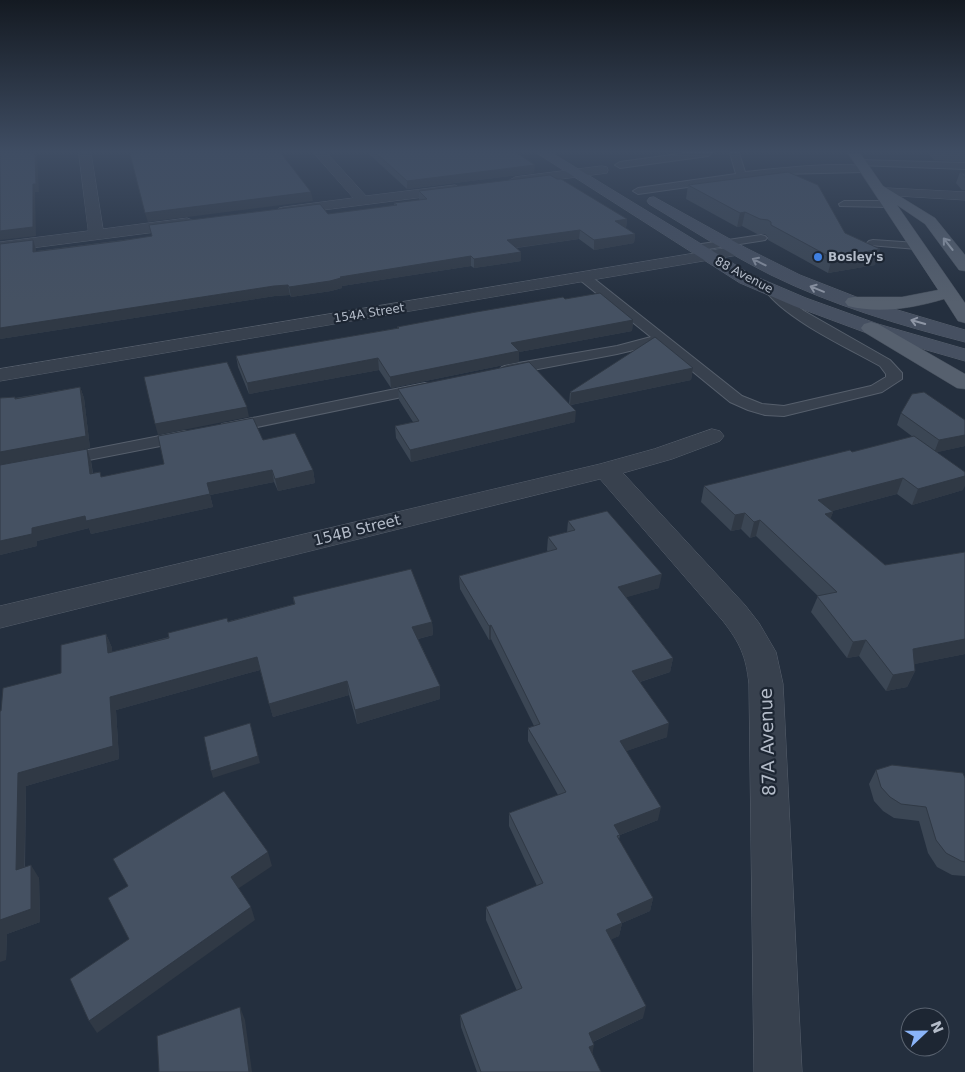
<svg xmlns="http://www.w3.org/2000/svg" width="965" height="1072" font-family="'DejaVu Sans',sans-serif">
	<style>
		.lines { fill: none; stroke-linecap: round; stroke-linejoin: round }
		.service-casing { stroke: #565f6c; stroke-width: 2 }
		.minor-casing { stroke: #565f6c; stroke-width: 1 }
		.secondary-casing { stroke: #565f6c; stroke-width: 1 }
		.primary-casing { stroke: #414a57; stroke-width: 1 }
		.service { fill: #38414e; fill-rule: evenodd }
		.minor { fill: #38414e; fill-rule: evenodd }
		.secondary { fill: #465061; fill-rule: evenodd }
		.primary { fill: #56606e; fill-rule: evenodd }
		.wall { fill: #3b4654 }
		.shaded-wall { fill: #303945 }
		.building { fill: #455162; stroke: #303945 }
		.oneway { stroke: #a1aab7 }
		.oneway2 { stroke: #8e96a5 }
		.shop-dot { fill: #3f7fe0; stroke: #1d2633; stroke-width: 2 }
		.labels { text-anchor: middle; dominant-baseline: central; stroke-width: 4.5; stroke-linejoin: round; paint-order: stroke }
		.far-poi-label { font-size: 12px; font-weight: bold; fill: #b4bcc9; stroke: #1d2633; text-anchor: start }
		.far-street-label { font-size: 12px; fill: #b4bcc9; stroke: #1d2633 }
		.street-label { font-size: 15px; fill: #b4bcc9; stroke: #1d2633 }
		.near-street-label { font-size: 18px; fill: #b4bcc9; stroke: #1d2633 }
	</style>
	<rect width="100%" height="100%" fill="#242f3e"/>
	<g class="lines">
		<g class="service-casing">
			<path id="service" d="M686 153H712L708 156 620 168 615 165 620 162Z
				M730 153H739L745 172C764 170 857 159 869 169L864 172 779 174 638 194 633 191 638 188 736 174Z
				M860 160 965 163V169L857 165 855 163Z
				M844 201H888L893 204 888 207 840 206 839 204Z
				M761 235 765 236 767 238 765 240 695 251 689 248 695 245Z
				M873 240 917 243 923 246 917 249 869 245 867 243 869 241Z
				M584 273 588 274 742 396 762 404 784 406 871 386 886 377V374L880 366C848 348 785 319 765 290L771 286 776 287 783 296 804 311 890 360 902 373V379L882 392 784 416 765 415 748 410 730 402 659 344 617 354 507 375 502 373 499 370 502 367 507 365 617 346 651 337 580 280 578 277Z
				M425 383 431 385 433 388 431 391 228 433 222 432 220 428 222 424 228 423Z
				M185 431 191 432 194 436 191 440 63 465 57 464 54 460 57 456 63 455Z"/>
		</g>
		<g class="minor-casing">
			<path id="minor" d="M79 153H91L103 229 187 218 192 220 195 223 192 226 187 228 0 252V242L88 231Z
				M314 153H327L366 196 455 185 462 189 455 193 284 215 279 214 277 211 279 208 284 207 353 198Z
				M602 166 607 167 608 170 607 173 515 185 508 181 515 177Z
				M887 188 965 192V200L882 195 880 192 882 189Z
				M738 246 744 248 746 251 744 254 0 381V369Z
				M712 429 720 431 724 436 720 441 672 459 623 473 745 605 759 623 776 652 783 684 802 1072H754L749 684C746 656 740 643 723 621L600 479 0 628V606L600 464 654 449Z"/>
		</g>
		<g class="secondary-casing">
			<path id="secondary" d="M537 153H552L752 275 806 298 878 324 965 349V361L864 332 794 306 740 283Z
				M654 197 746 248 800 275 864 300 965 330V342C899 325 832 305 771 275 729 254 689 228 649 204L647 201 649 198Z"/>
		</g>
		<g class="primary-casing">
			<path id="primary" d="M848 153H860L883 186 935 218 965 255V271L959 270 925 224 897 205 965 303V323L958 321 944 299C914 308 879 314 848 306L845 302 848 298 854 297H902L938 290Z
				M871 322 878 324 965 374V389L957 388 864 332 861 328 864 324Z"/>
		</g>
		<use href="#service" class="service"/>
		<use href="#minor" class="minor"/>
		<use href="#secondary" class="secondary"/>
		<use href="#primary" class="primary"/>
	</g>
	<path class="wall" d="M368 153H517L534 173 407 189Z
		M928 153H965V162L934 160Z
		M960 172 964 174 965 172V190H962L956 183Z
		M688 185 845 233 875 265 828 273 768 240V237L765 234H757L742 226 737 227 686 199Z
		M419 191 627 219 626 228 635 234 634 243 594 250 579 239 517 248 521 261 474 268 471 266 342 286V288L331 291 291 297 290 295 275 296 0 339V244L33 240 36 251 394 206V203L419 200Z
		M565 299 633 320 632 331 519 352V362L391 388 379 370 249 394 238 367 236 356 398 328 397 327Z
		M693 368 691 380 571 405 575 422 411 462 396 438 395 426 413 422 399 400 398 389 569 404 570 392Z
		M80 387 84 398 90 448 1 465 91 461 93 473 100 472 101 477 164 464 263 440 313 470 315 483 278 491 274 482 210 495 213 507 91 534 89 528 37 541V546L0 555V398L15 397V398Z
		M901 413 965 420V446L937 452 963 490 912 505 897 494 832 511 833 512 830 519 885 565 965 552V654L914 664 915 671 907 687 886 691 859 656 847 658 811 612 818 596 756 536 750 538 741 529 731 531 701 502 704 486 852 452 913 437 897 425Z
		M568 521 659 588 626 597 673 658 670 672 640 682 667 737 626 751 658 820 620 835 619 840 653 898 650 911 622 923 619 936 611 939 643 1018 593 1042 592 1053 601 1072H477L461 1027 460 1015 517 991 486 920V907L537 886 509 826V813L558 795 528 741V728L534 726 491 639 489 640 460 589 459 576 548 552 547 550 548 537 567 532Z
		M293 597 432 622 433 635 418 639 440 686V699L357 724 349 695 273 717 260 670 116 710 119 759 26 786 25 867 39 878 40 922 7 934 6 960 0 711 61 673 106 634 112 648V652L294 604Z
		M876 770 965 778V876L952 875 937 867 928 853 919 821 894 818 883 811 874 801 869 784Z"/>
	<path class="shaded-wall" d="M35 153H37L39 192H35L36 236 0 240V231L33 184Z
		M535 165 534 173 407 189V181Z
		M311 192 313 201 148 222 145 213Z
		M745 212 742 226 737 227 740 213Z
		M627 219 626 228 615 221Z
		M580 230 579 239 507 249V240Z
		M635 234 634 243 594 250V240Z
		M33 240 36 249 37 261 33 252Z
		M880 249 875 265 828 273 832 258Z
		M521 252V261L474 268V259Z
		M471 256V266L342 286V288L331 291 291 297 289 287 340 277Z
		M288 285 290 295 275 296 0 339V328L274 286Z
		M633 320 632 331 519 352V362L391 388 390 377 511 343Z
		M378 358 379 370 249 394 247 383Z
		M693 368 691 380 570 405 571 393Z
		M80 387 84 398 90 448 0 465V452Z
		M247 407 249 417 158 435 155 424Z
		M576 411 575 422 411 462 410 450Z
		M965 435V446L934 453 939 440Z
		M87 449 91 461 94 486 90 474Z
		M272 470 274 482 210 495 213 507 91 534 89 528 37 541V546L0 555V541L32 528 207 483Z
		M313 470 315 483 278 491 275 479Z
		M965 476V486L963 490 912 505 918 489Z
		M903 478 897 494 813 516 818 500Z
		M833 512 827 528 825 514Z
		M745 513 741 529 731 531 735 515Z
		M760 520 756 536 750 538 754 522Z
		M662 574 659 588 617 600 618 587Z
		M432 622 433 635 413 640 412 627Z
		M491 625V639L489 640V626Z
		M106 634 112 648 113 667 108 653Z
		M965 639V654L905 666 913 649Z
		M866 640 859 656 847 658 853 642Z
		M257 657 260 670 116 710 119 759 26 786 24 883 16 870 18 773 110 697Z
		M673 658 670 672 630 685 632 671Z
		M915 671 907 687 886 691 893 675Z
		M347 681 349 695 273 717 269 704Z
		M440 686V699L357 724 355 710Z
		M250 723 260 763 213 778 211 771Z
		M669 723 667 737 618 754 620 741Z
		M661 807 658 820 612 838 614 825Z
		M268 852 272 866 236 890 231 877Z
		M31 865 39 878 40 922 7 934 6 960 0 962V920Z
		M653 898 650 911 622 923 619 936 604 943 606 930 617 914Z
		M251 907 255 920 97 1033 89 1021Z
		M646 1006 643 1018 586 1045 589 1033Z
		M240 1007 245 1020 252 1072H249Z
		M594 1045 592 1056 589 1047Z"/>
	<path class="building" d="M0 153H35L36 184H33V227L0 231Z
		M139 153H281L311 192 145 213 130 154Z
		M376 153H517L535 165 407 181Z
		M788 172 818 185 845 233 880 249 832 258 771 225V222L768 220 760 219 745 212 740 213 688 185Z
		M960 172 965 174V178Z
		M550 175 557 179H561L627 219 615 221 635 234 594 240 580 230 507 240 521 252 474 259 471 256 340 277 341 278 330 281 289 287 288 285 274 286 0 328V244L33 240V252L120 241 152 236 149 225 320 204 328 214 397 205 394 203 427 199 419 191Z
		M600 293 633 320 511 343 519 351 390 377 378 358 247 383 236 356 399 328 397 327 476 312 563 297 565 299Z
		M655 337 693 368 571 393 570 392Z
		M227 362 247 407 155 424 144 377Z
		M529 362 576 411 410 450 395 426 419 421 398 389Z
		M80 387 86 436 0 452V398L15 397V399Z
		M924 392 965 420V435L939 440 901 413 912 394Z
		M253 418 263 440 295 433 313 470 275 479 272 470 207 483 210 494 86 521 85 516 32 528V534L0 541V465L87 449 90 474 100 472 101 477 164 464 158 436Z
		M914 436 965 472V476L918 489 903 478 818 500 833 512 825 514 885 565 965 552V639L913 649 915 671 893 675 866 640 853 642 817 596 837 592 760 520 754 522 745 513 735 515 704 486 850 450 852 452Z
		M607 511 662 574 618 587 673 658 632 671 669 723 620 741 661 807 614 825 620 835 617 836 653 898 617 914 622 923 606 930 646 1006 589 1033 594 1045 589 1047 601 1072H481L460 1015 522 988 486 907 543 883 509 813 566 792 528 728 540 724 491 625 489 626 459 576 557 549 548 537 575 530 568 521Z
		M411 569 432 622 412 627 440 686 355 710 347 681 269 704 257 657 110 697 113 746 18 773 16 870 31 865V909L0 920V711H1L3 688 61 673V645L106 634 108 653 169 638 168 633 227 618 228 622 295 604 293 597Z
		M250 723 258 756 211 771 204 737Z
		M892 765 963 773 965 778V862L961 861 946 853 936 840 926 807 901 804 890 797 881 787 876 770Z
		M224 791 268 852 231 877 251 907 89 1021 70 979 129 939 108 898 128 886 113 859Z
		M240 1007 249 1072H159L157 1036Z"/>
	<defs><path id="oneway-shaft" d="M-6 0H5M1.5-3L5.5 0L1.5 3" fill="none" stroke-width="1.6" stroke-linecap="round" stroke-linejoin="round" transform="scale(1.25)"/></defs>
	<use class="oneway" href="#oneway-shaft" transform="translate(948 244) rotate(-128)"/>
	<g class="oneway2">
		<use href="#oneway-shaft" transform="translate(759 262) rotate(-153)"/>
		<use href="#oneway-shaft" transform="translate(817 289) rotate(-158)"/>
		<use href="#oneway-shaft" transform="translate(918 322) rotate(-164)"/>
	</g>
	<linearGradient id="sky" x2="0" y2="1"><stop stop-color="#141a22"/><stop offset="0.5" stop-color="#3f4d63"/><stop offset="1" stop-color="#3f4d63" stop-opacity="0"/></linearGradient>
	<rect width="965" height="303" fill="url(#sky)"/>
	<circle class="shop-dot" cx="818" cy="257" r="5"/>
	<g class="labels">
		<g class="far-poi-label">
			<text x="828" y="257">Bosley's</text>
		</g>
		<g class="far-street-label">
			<text transform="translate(744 275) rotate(28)">88 Avenue</text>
			<text transform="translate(369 313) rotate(-9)">154A Street</text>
		</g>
		<g class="street-label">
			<text transform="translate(357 530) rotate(-14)">154B Street</text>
		</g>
		<g class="near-street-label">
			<text transform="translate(767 742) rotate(-92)">87A Avenue</text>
		</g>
	</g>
	<g transform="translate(925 1032) rotate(68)"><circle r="24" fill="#1d2633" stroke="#59626f"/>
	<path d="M0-4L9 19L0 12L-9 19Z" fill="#8ab4f8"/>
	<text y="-8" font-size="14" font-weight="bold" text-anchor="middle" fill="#b4bcc9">N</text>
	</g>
</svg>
